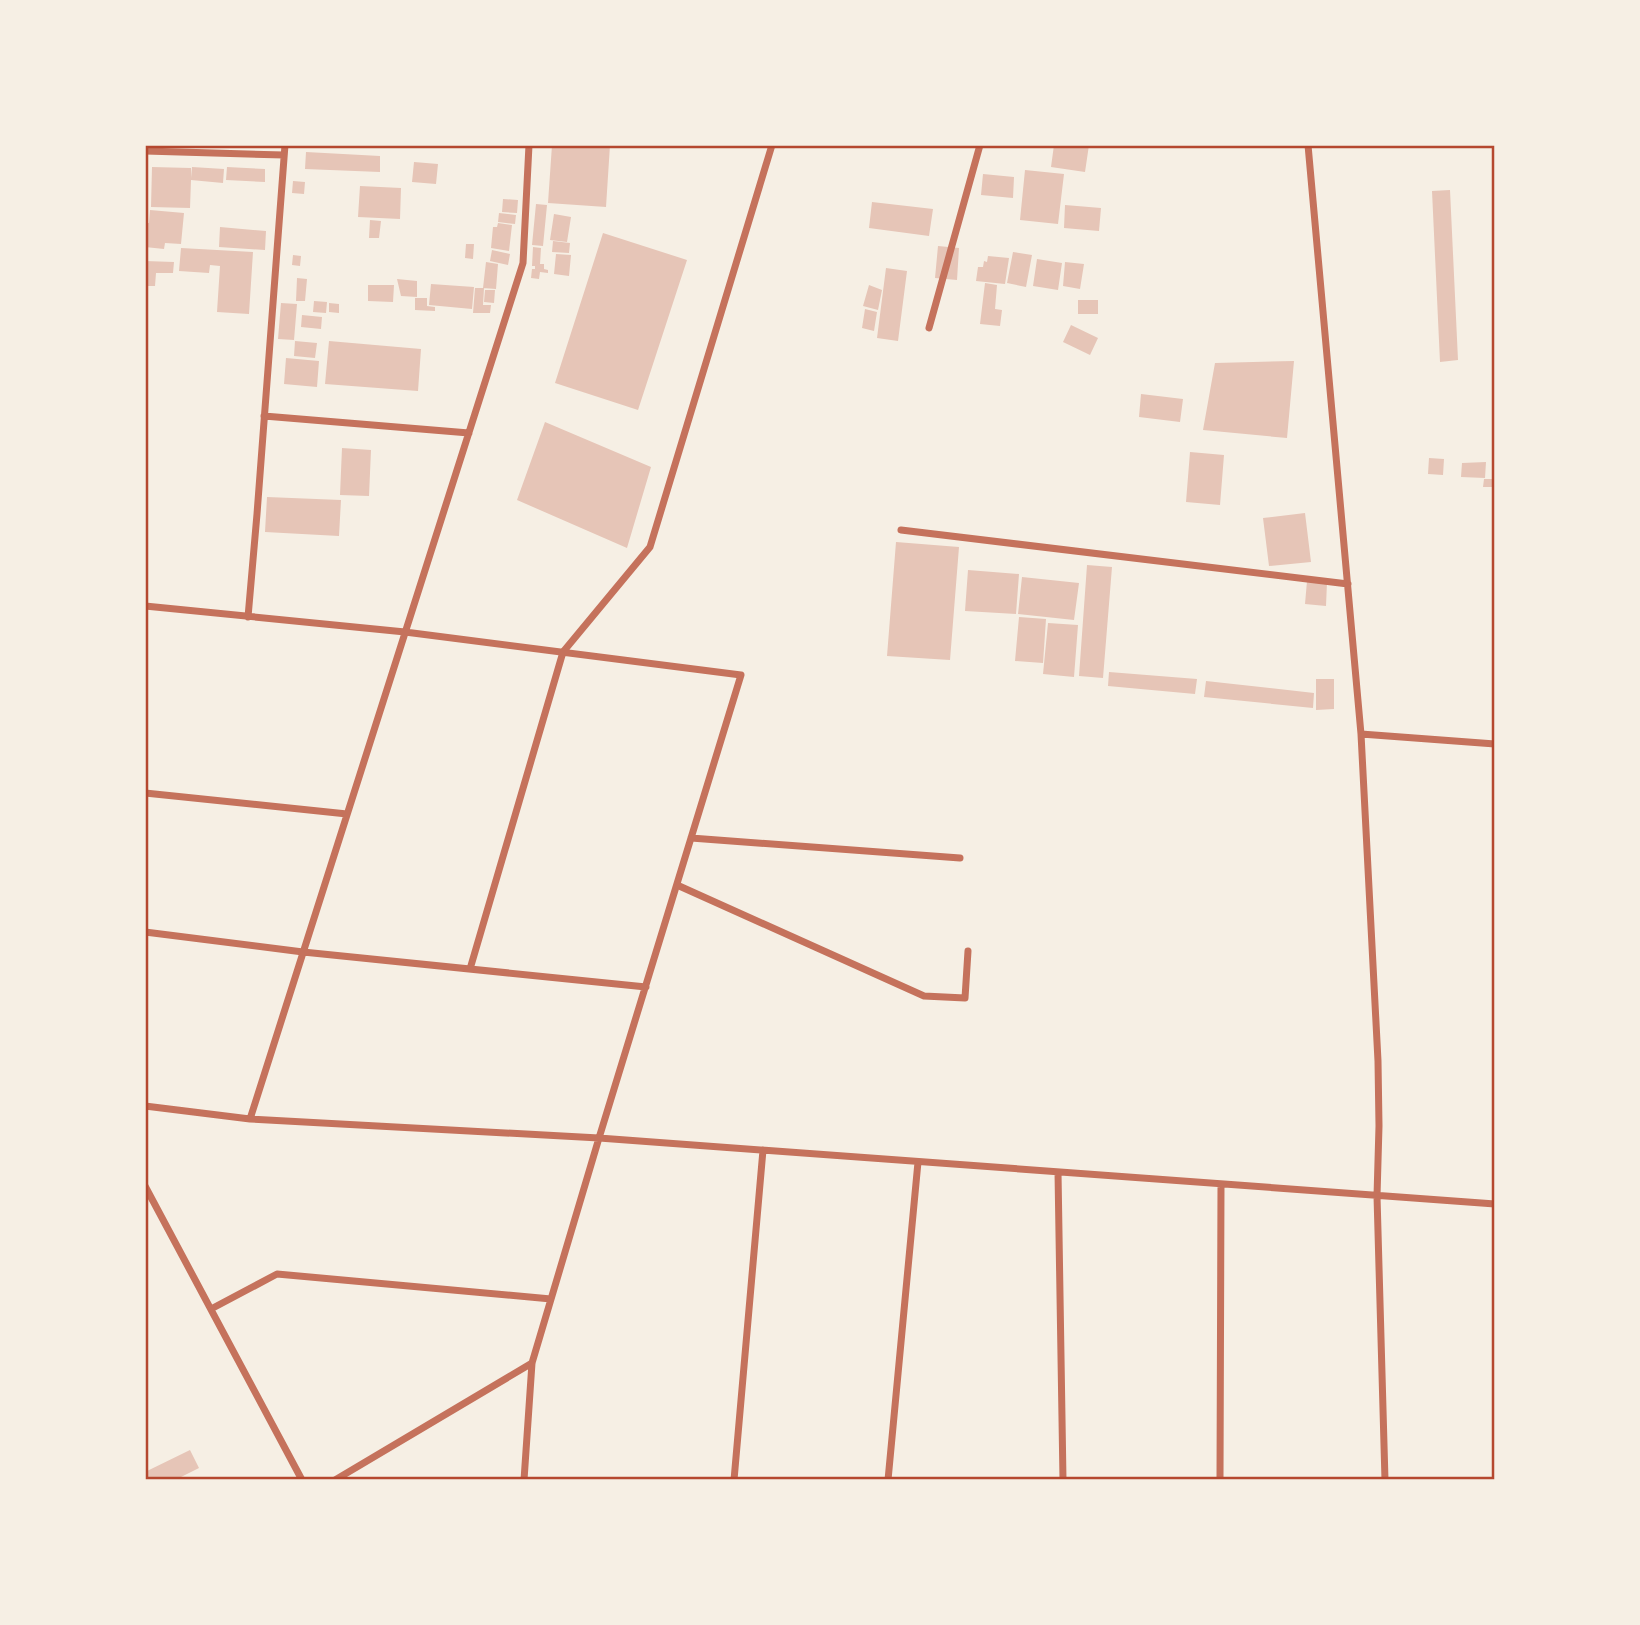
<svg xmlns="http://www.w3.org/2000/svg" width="1640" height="1625" font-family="'Sofia Sans Condensed',sans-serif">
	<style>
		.building { fill: #e6c5b7 }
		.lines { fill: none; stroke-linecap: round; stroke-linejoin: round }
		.minor { stroke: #c5725c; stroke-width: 7 }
		.neatline { fill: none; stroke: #b5482f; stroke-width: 2.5 }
	</style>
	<rect width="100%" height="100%" fill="#f6efe4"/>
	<path class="building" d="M552 145H610L606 207 548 203Z
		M1054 145H1089L1085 172 1051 167Z
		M306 152 380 156V172L305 169Z
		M414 162 438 164 436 184 412 182Z
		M152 167 191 168V178L192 167 224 169 223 183 191 180 190 208 151 207Z
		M227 167 265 169V182L226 180Z
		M1025 170 1064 174 1058 224 1020 220Z
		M983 174 1014 177 1013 198 981 195Z
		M293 181 305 182 304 194 292 193Z
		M360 186 401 188 400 219 358 217Z
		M1450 190 1458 360 1440 362 1432 191Z
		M503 199 518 200 517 213 502 212Z
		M872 202 933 209 929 236 869 228Z
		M536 204 547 205 543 246 532 245Z
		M1065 205 1101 208 1099 231 1064 228Z
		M150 210 184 213 181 244 165 243 164 249 145 247V223H149Z
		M499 213 516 215 515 224 498 222Z
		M554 214 571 217 567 242 550 240Z
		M370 220 381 221 379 238H369Z
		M498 223 512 225 509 251 491 248 493 227H497Z
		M220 227 266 231 265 250 219 247Z
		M603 233 687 260 638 410 555 383Z
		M553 241 570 243 569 253 552 252Z
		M466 244H474L473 259 465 258Z
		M938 246 959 248 957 280 935 278Z
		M533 247 541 248 540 264H544V269L548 270V273L540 272 539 279 531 278 532 269H535V266H532Z
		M181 248 253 252 249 314 217 312 220 266 210 265 209 273 179 271Z
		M492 250 510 254 508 265 490 261Z
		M1013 252 1032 255 1026 287 1007 283Z
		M556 254 571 255 569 276 554 274Z
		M293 255 301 256 300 266 292 265Z
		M988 256 1009 258 1005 284 976 281 978 267H983L984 261 987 262Z
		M1037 259 1062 263 1058 290 1033 286Z
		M145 261 174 262 173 273H156L155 286H145Z
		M486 262 498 264 496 289 483 288Z
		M1065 262 1084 264 1080 289 1063 286Z
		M886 268 907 271 898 341 877 338Z
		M297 278 307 279 305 301H296Z
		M397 279 417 281V297L401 296Z
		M985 283 997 285 995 309 1002 310 1000 326 980 324Z
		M431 284 474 287 472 309 429 305Z
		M368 285H394L393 302 368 301Z
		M869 285 882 290 878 310 863 306Z
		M475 288H484L483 305H491L490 313H473Z
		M485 290H495L494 303 484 302Z
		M415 298H427V306L435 307V311L415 310Z
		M1078 300H1098V314H1078Z
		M314 301 327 302 326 313 313 312Z
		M281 303 297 304 294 340 278 339Z
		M329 303 339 304V313L329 312Z
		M865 309 877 312 874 331 862 328Z
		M302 315 322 317 321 329 301 327Z
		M1071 325 1098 338 1090 355 1063 342Z
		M295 341 317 343 315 358 294 356Z
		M329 341 421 349 418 391 325 384Z
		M286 358 319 361 317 387 284 384Z
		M1294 361 1287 438 1203 430 1215 363Z
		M1141 394 1183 399 1180 422 1139 417Z
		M545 422 651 467 627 548 517 500Z
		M342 448 371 450 369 496 340 495Z
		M1190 452 1224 455 1220 505 1186 502Z
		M1429 458 1444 459 1443 475 1428 474Z
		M1486 462 1485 478 1461 477 1462 463Z
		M1484 479H1495V487H1483Z
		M267 497 341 500 339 536 265 532Z
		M1305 513 1311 562 1269 566 1263 518Z
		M896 542 959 547 950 660 887 656Z
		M1087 565 1112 567 1103 678 1079 676Z
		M968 570 1019 574 1016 614 965 611Z
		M1022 577 1079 583 1074 620 1018 614Z
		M1307 581 1327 582 1326 606 1305 604Z
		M1019 617 1046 619 1043 663 1015 661Z
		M1048 623 1078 625 1074 677 1043 674Z
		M1109 672 1197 679 1195 694 1108 686Z
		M1316 679H1334V709L1316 710Z
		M1206 681 1314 693 1313 708 1204 697Z
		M190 1450 199 1468 175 1480H145V1472Z"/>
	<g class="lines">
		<path class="minor" d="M1308 145 1361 734 1378 1061 1379 1126 1377 1196 1385 1480
			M145 151 284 155
			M929 328 980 145
			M264 416 469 433
			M901 530 1348 584
			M145 606 405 632 741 675 599 1138 532 1363 524 1480
			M248 617 257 514 285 145
			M1361 734 1495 744
			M145 793 347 814
			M691 838 960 858
			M677 885 924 996 965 998 968 951
			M145 932 303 952 646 987
			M470 969 563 652 650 547 772 145
			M145 1106 250 1119 599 1138 1495 1204
			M250 1119 523 263 529 145
			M1058 1172 1063 1480
			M145 1186 302 1480
			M211 1309 277 1274 551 1299
			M335 1480 532 1363
			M734 1480 763 1150
			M888 1480 918 1162
			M1220 1480 1221 1184"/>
	</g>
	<rect width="1640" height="1625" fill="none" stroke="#f6efe4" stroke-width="294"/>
	<rect x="147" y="147" width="1346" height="1331" class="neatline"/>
</svg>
